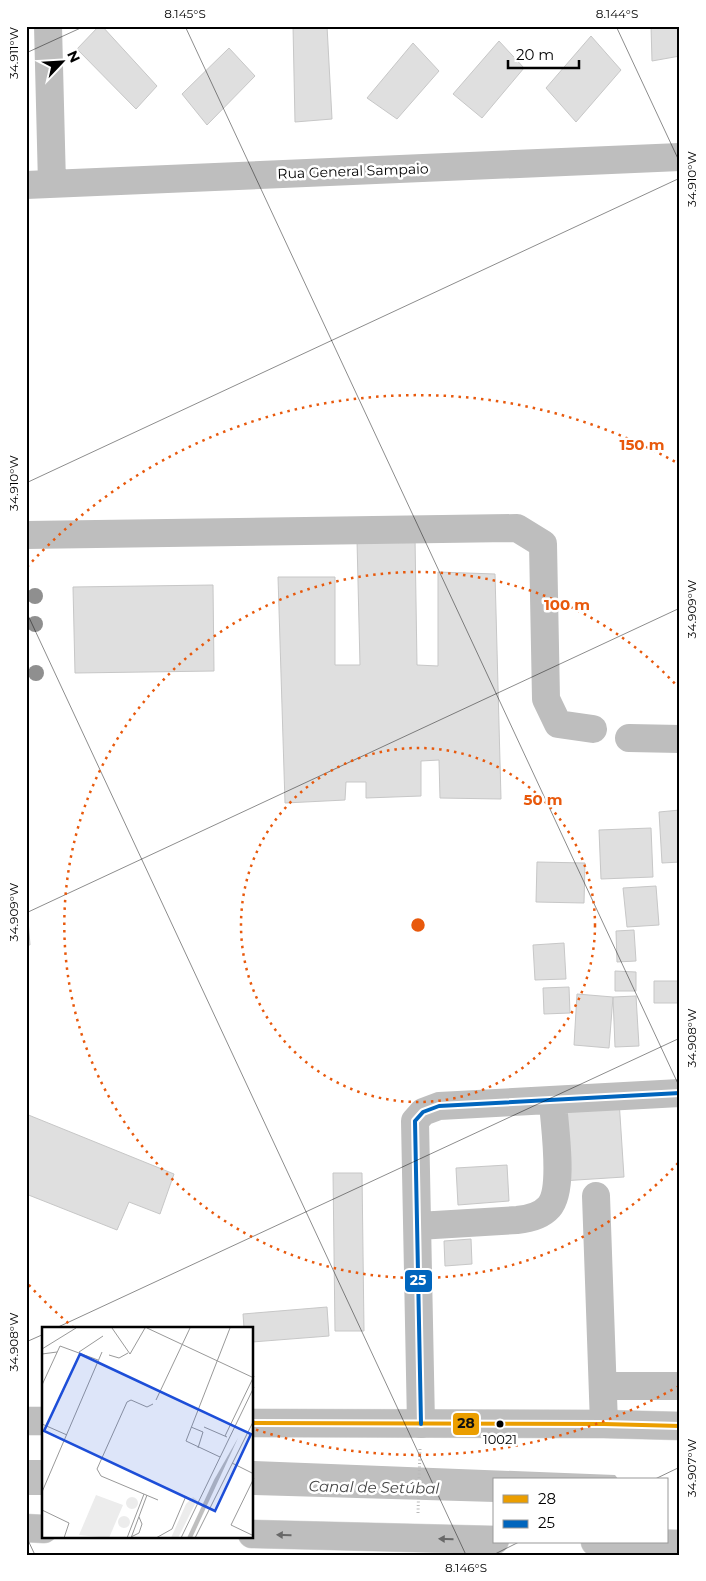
<svg xmlns="http://www.w3.org/2000/svg" width="706" height="1581" font-family="Montserrat,sans-serif">
	<style>
		.water { fill: #bfbfbf }
		.building { fill: #dfdfdf; stroke: #c7c7c7 }
		.lines { fill: none; stroke-linecap: round; stroke-linejoin: round }
		.major-casing { stroke: #dbdbdb; stroke-width: 29 }
		.path { stroke: #b9b9b9; stroke-width: 3; stroke-dasharray: 1 2.5; stroke-linecap: butt }
		.minor { stroke: #bebebe; stroke-width: 28 }
		.major { stroke: #bebebe; stroke-width: 28 }
		.bus-1-casing { stroke: #fff; stroke-width: 8 }
		.bus-2-casing { stroke: #fff; stroke-width: 8 }
		.bus-1 { stroke: #eb9e00; stroke-width: 4 }
		.bus-2 { stroke: #0065bd; stroke-width: 4 }
		.tree { fill: #8f8f8f }
		.oneway { fill: #686868 }
		.ticks { fill: none; stroke: #000; stroke-width: 1; stroke-opacity: 0.45 }
		.ring { fill: none; stroke: #e8590c; stroke-width: 2.5; stroke-dasharray: 2.5 5 }
		.bus-dot { fill: #000; stroke: #fff; stroke-width: 2 }
		.labels { text-anchor: middle; dominant-baseline: central; stroke-width: 5; stroke-linejoin: round; paint-order: stroke }
		.bus-label { font-size: 13px; fill: #000; stroke: #fff }
		.street-label { font-size: 14px; fill: #000; stroke: #fff }
		.water-label { font-size: 15px; font-style: italic; fill: #444; stroke: #fff }
		.inset-road { fill: none; stroke: #999; stroke-width: 1 }
		.view { fill: #1d4ed8; fill-opacity: 0.15; stroke: #1d4ed8; stroke-width: 2.5 }
		.inset-edge { fill: none; stroke: #000; stroke-width: 2.5 }
		.centre { fill: #e8590c; stroke: #fff; stroke-width: 2.5 }
		.ring-label { font-size: 15px; text-anchor: middle; font-weight: bold; fill: #e8590c; stroke: #fff; stroke-width: 5; stroke-linejoin: round; paint-order: stroke }
		.line-badge { stroke: #fff; stroke-width: 2 }
		.badge-label { font-size: 14px; text-anchor: middle; font-weight: bold; fill: #fff }
		.pale-badge-label { font-size: 14px; text-anchor: middle; font-weight: bold; fill: #111 }
		.neatline { fill: none; stroke: #000; stroke-width: 2 }
		.ticks-label { font-size: 12px; text-anchor: middle; fill: #000 }
	</style>
	<rect width="100%" height="100%" fill="#fff"/>
	<path class="water" d="M26 1460H44V1495H26Z
		M253 1461 615 1475 619 1480H495V1502L253 1495Z"/>
	<path class="building" d="M99 26H102L157 86 136 109 77 49Z
		M293 26H327L332 119 295 122Z
		M651 26H679L680 56 652 61Z
		M591 36 621 70 576 122 546 88Z
		M499 41 524 68 482 118 453 94Z
		M413 43 439 71 397 119 367 98Z
		M229 48 255 76 207 125 182 94Z
		M415 538 417 665 438 666V572L495 574 501 799 440 798 439 760 421 761V796L366 798V782H346L345 800 285 803 278 577H335V665H360L357 540Z
		M213 585 214 671 75 673 73 587Z
		M680 810V862L662 863 659 812Z
		M651 828 653 877 601 879 599 830Z
		M537 862 585 863 584 903 536 902Z
		M656 886 659 925 627 927 623 888Z
		M26 895 30 945H26Z
		M634 930 636 961 617 962 616 931Z
		M564 943 566 979 535 980 533 945Z
		M615 971 636 972V991H615Z
		M654 981H680V1003H654Z
		M569 987 570 1013 544 1014 543 988Z
		M577 994 613 997 609 1048 574 1045Z
		M636 996 639 1046 615 1047 613 997Z
		M619 1100 624 1177 561 1181 556 1104Z
		M26 1114 174 1174 160 1214 129 1202 117 1230 26 1194Z
		M507 1165 509 1201 458 1205 456 1168Z
		M333 1173H362L364 1331H335Z
		M471 1239 472 1264 445 1266 444 1241Z
		M327 1307 329 1336 252 1342V1328H244L243 1314Z"/>
	<g class="lines">
		<g class="major-casing">
			<path id="major" d="M26 1421H44
				M252 1423 604 1424 680 1426
				M26 1528 44 1529
				M252 1534 495 1540
				M595 1542 680 1544"/>
		</g>
		<path class="path" d="M418 1513 420 1449"/>
		<path class="minor" d="M48 26 52 184
			M26 185 680 157
			M26 535 517 528 543 544 546 699 558 724 593 729
			M629 738 680 739
			M596 1196 604 1424
			M418 1226 517 1220C528 1219 541 1216 549 1207 565 1189 554 1125 553 1101
			M604 1386H680
			M421 1424 415 1121 423 1112 439 1106 680 1093"/>
		<use href="#major" class="major"/>
		<g class="bus-1-casing">
			<path id="bus-1" d="M252 1423 604 1424 680 1426"/>
		</g>
		<g class="bus-2-casing">
			<path id="bus-2" d="M421 1424 415 1121 423 1112 439 1106 680 1093"/>
		</g>
		<use href="#bus-1" class="bus-1"/>
		<use href="#bus-2" class="bus-2"/>
	</g>
	<g class="tree">
		<circle cx="35" cy="596" r="8"/>
		<circle cx="35" cy="624" r="8"/>
		<circle cx="36" cy="673" r="8"/>
	</g>
	<defs><path id="oneway-solid" d="M-6-.8H1V-3.2L6.5 0L1 3.2V.8H-6Z" transform="scale(1.25)"/></defs>
	<g class="oneway">
		<use href="#oneway-solid" transform="translate(284 1535) rotate(-178)"/>
		<use href="#oneway-solid" transform="translate(446 1539) rotate(-179)"/>
	</g>
	<path class="ticks" d="M185 26 680 1088M616 26 680 163M26 53 85 26M26 483 680 178M26 611 466 1555M26 913 680 608M56 1328 680 1038M26 1342 44 1334M653 1480 680 1467M26 1536 35 1555M493 1555 519 1542"/>
	<g class="ring">
		<circle cx="418" cy="925" r="177"/>
		<path d="M678 1163A353 353 0 1 1 678 687"/>
		<path d="M679 1386A530 530 0 0 1 254 1429M74 1328A530 530 0 0 1 27 1283M27 567A530 530 0 0 1 679 464"/>
	</g>
	<circle class="bus-dot" cx="500" cy="1424" r="4.5"/>
	<g class="labels">
		<g class="bus-label">
			<text x="500" y="1439">10021</text>
		</g>
		<g class="street-label">
			<text transform="translate(353 171) rotate(-2)">Rua General Sampaio</text>
		</g>
		<g class="water-label">
			<text transform="translate(374 1487) rotate(1)">Canal de Setúbal</text>
		</g>
	</g>
	<g transform="translate(42 1327)">
		<rect width="211" height="211" fill="#fff"/>
		<path d="M54 168 81 178 67 211 37 208ZM84 176a6 6 0 1 1 12 0a6 6 0 1 1-12 0ZM151 170 155 173 136 211H129L144 177ZM76 195a6 6 0 1 1 12 0a6 6 0 1 1-12 0Z" fill="#ececec"/>
		<path d="M196 111 150 211H145L172 153Z" fill="#bfbfbf"/>
		<path class="inset-road" d="M70 1 88 27 103 1M105 1 212 51M0 22 34 1M37 25 61 9M0 27 15 25M67 28 77 31 86 26M0 58 18 19 56 33M114 73 148 1M111 77 105 80 89 73 85 75 55 142 59 149 116 173M0 97 25 108M149 100 161 105 156 121M162 100 185 110M183 109 212 49M178 130 144 114 188 1M190 136 212 147M212 151 189 198 212 209M0 165 60 25M0 183 27 196 22 211M89 210 97 206 100 197 97 190M85 211 102 167M89 211 105 168M114 211 130 202 144 169M139 211 212 60M153 211 212 93"/>
		<path class="view" d="M38 27 209 107 173 184 2 104Z"/>
		<rect width="211" height="211" class="inset-edge"/>
	</g>
	<circle cx="418" cy="925" r="8" class="centre"/>
	<g class="ring-label">
		<text x="642" y="450">150 m</text>
		<text x="567" y="610">100 m</text>
		<text x="543" y="805">50 m</text>
	</g>
	<g class="line-badge">
		<rect x="404" y="1269" width="29" height="24" rx="5" fill="#0065bd"/>
		<rect x="452" y="1412" width="28" height="24" rx="5" fill="#eb9e00"/>
	</g>
	<g class="badge-label">
		<text x="418" y="1285">25</text>
	</g>
	<g class="pale-badge-label">
		<text x="466" y="1428">28</text>
	</g>
	<rect width="706" height="1581" fill="none" stroke="#ffffff" stroke-width="55"/>
	<rect x="493" y="1478" width="175" height="65" fill="#ffffff" stroke="#999999"/>
	<rect x="503" y="1495" width="25" height="8" fill="#eb9e00" stroke="#999999"/>
	<text x="538" y="1504" font-size="15" fill="#000000">28</text>
	<rect x="503" y="1520" width="25" height="8" fill="#0065bd" stroke="#999999"/>
	<text x="538" y="1528" font-size="15" fill="#000000">25</text>
	<g transform="translate(62 62) rotate(65)" stroke="#ffffff" stroke-width="4" paint-order="stroke">
	<path d="M0-4L9 19L0 12L-9 19Z" fill="#000000"/>
	<text y="-8" font-size="14" font-weight="bold" text-anchor="middle" fill="#000000">N</text>
	</g>
	<path d="M508 60v8h71v-8" fill="none" stroke="#000000" stroke-width="2.5"/>
	<text x="516" y="60" font-size="15" fill="#000000" stroke="#ffffff" stroke-width="4" paint-order="stroke">20 m</text>
	<rect x="28" y="28" width="650" height="1526" class="neatline"/>
	<g class="ticks-label">
		<text x="185" y="18">8.145°S</text>
		<text x="617" y="18">8.144°S</text>
		<text transform="translate(14 53) rotate(-90)" y="4">34.911°W</text>
		<text transform="translate(692 179) rotate(-90)" y="4">34.910°W</text>
		<text transform="translate(14 483) rotate(-90)" y="4">34.910°W</text>
		<text transform="translate(692 609) rotate(-90)" y="4">34.909°W</text>
		<text transform="translate(14 912) rotate(-90)" y="4">34.909°W</text>
		<text transform="translate(692 1038) rotate(-90)" y="4">34.908°W</text>
		<text transform="translate(14 1342) rotate(-90)" y="4">34.908°W</text>
		<text transform="translate(692 1468) rotate(-90)" y="4">34.907°W</text>
		<text x="466" y="1572">8.146°S</text>
	</g>
</svg>
